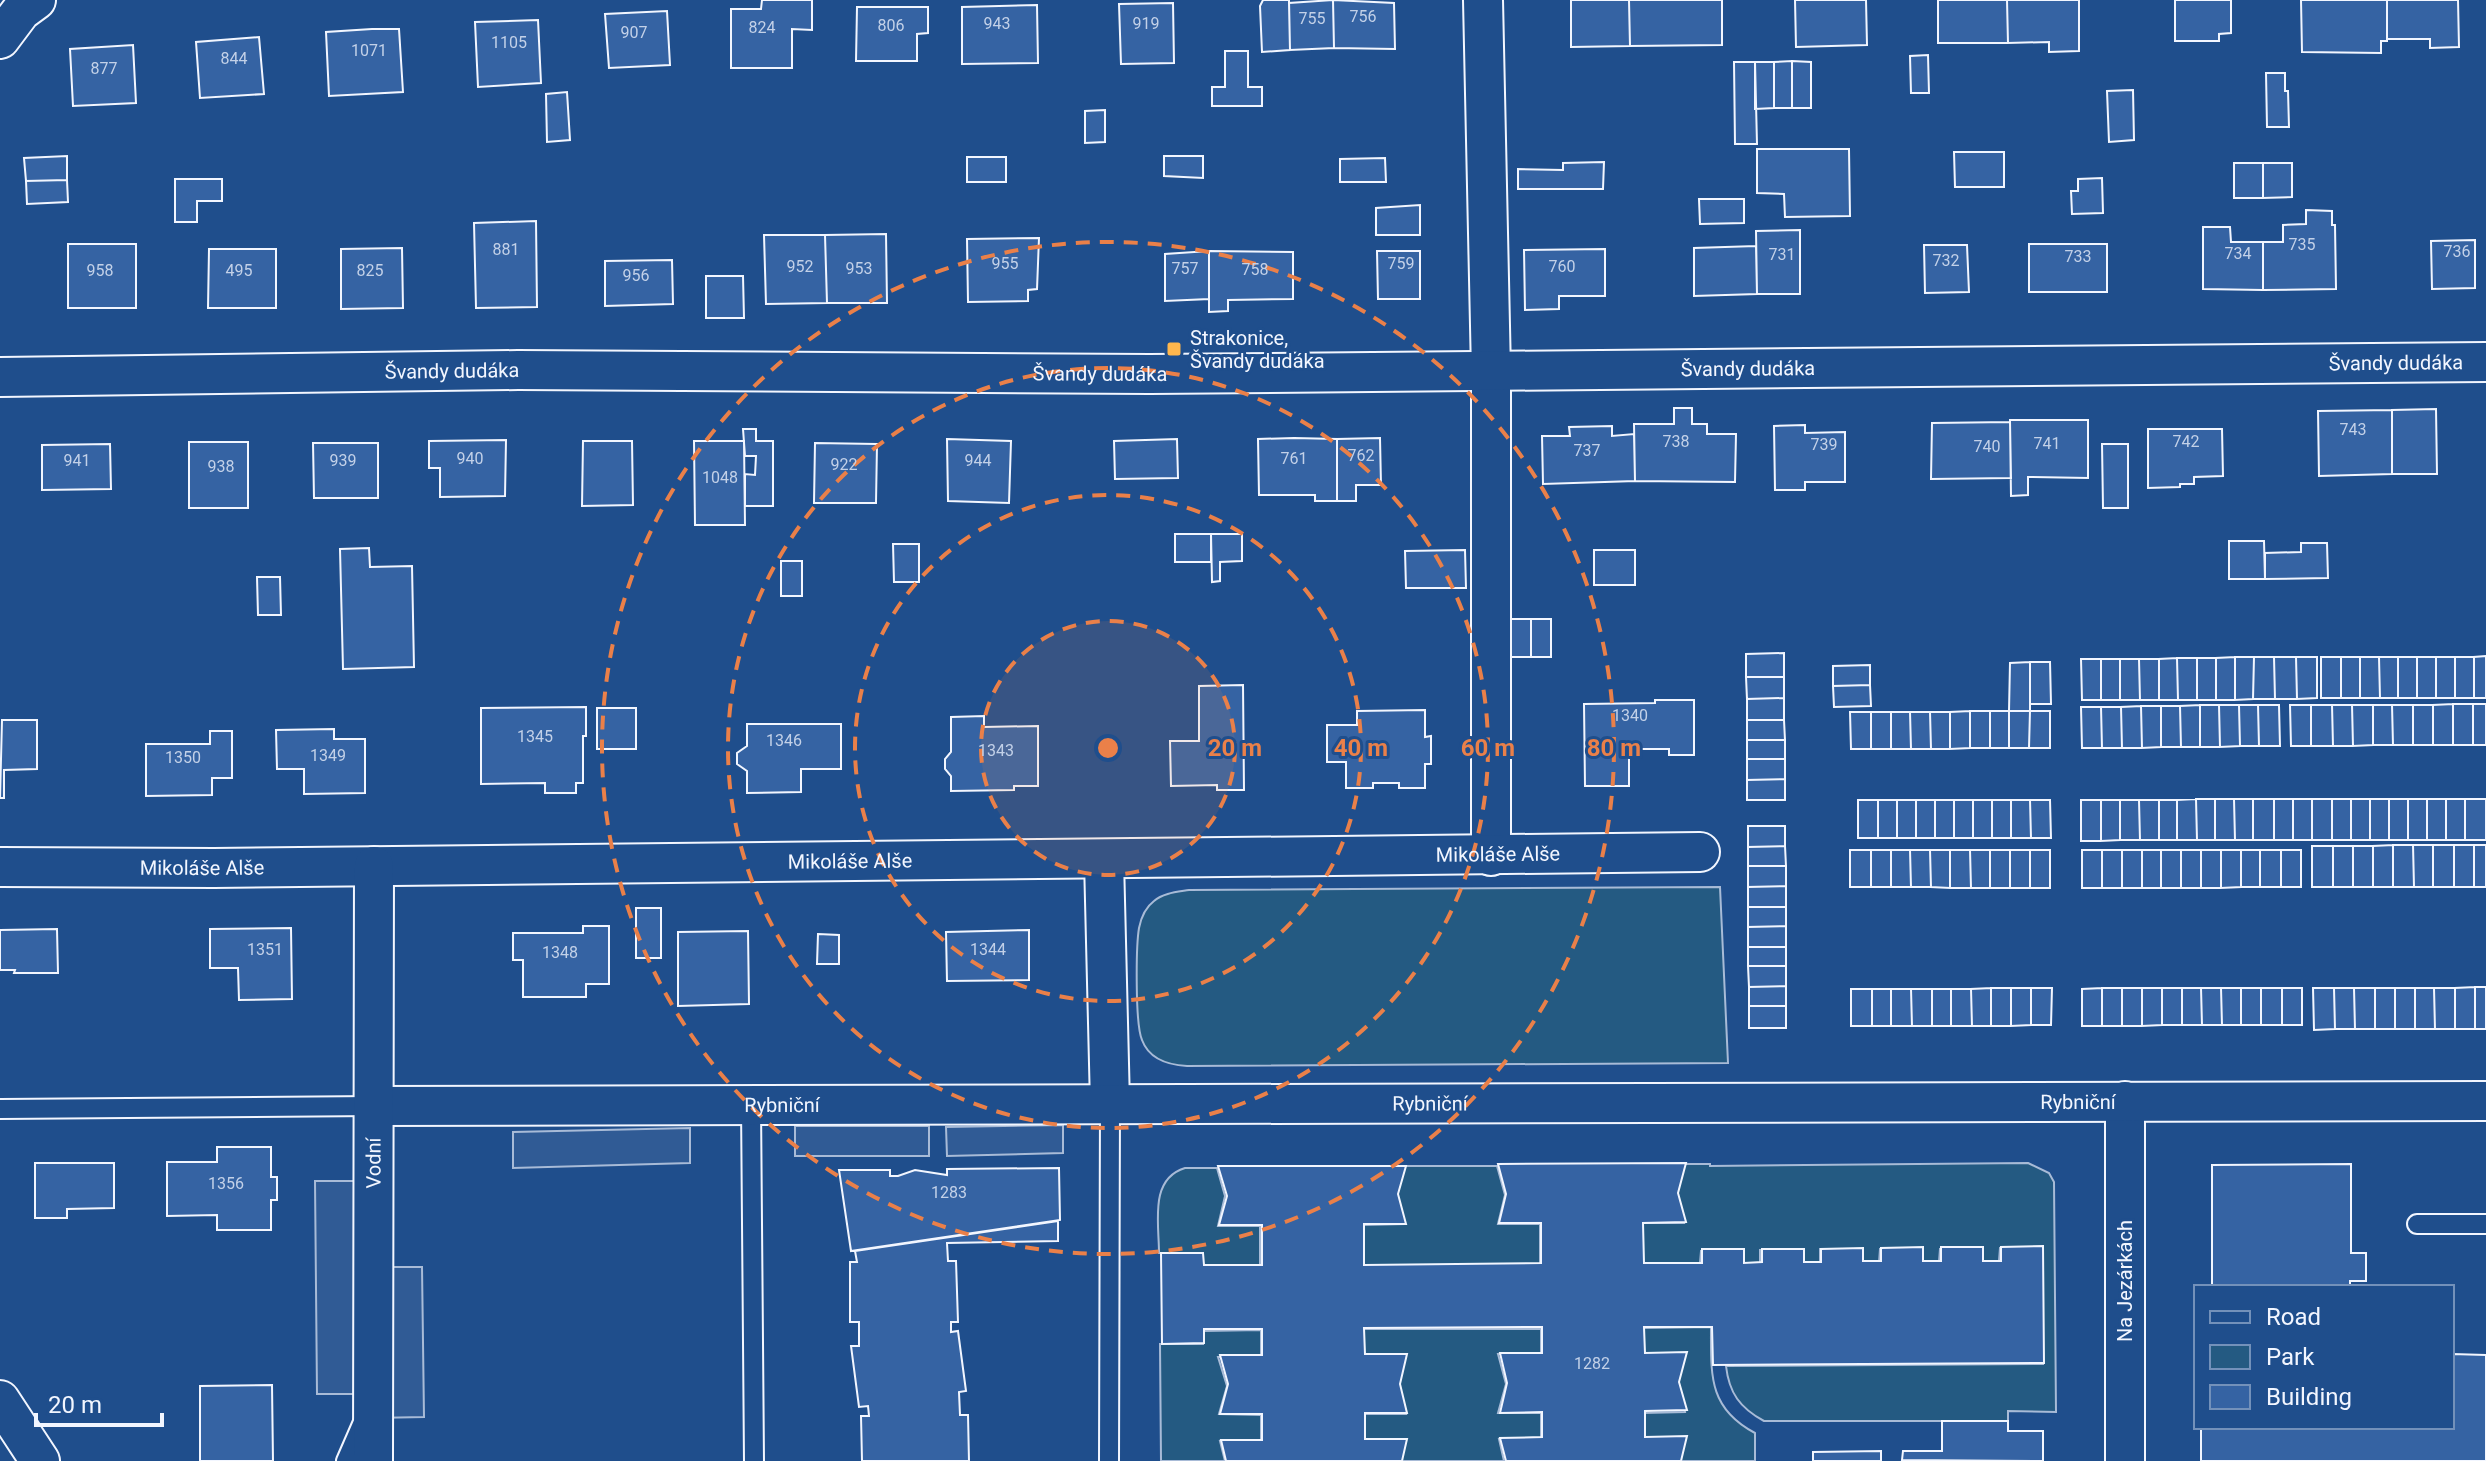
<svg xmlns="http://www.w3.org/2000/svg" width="2486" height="1461" font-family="Roboto,sans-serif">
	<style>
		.green { fill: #245a82; stroke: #a8bbd7; stroke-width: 2 }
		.parking { fill: #305b95; stroke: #a8bbd7; stroke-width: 2 }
		.building { fill: #3563a3; stroke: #f2f6ff; stroke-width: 2 }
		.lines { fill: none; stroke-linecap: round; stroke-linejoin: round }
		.service-casing { stroke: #f2f6ff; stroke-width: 22 }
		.minor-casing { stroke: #f2f6ff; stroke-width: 42 }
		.service { stroke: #1f4e8c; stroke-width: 18 }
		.minor { stroke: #1f4e8c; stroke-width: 38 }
		.ring { fill: none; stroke: #ea8049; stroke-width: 4; stroke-dasharray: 14 10 }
		.poi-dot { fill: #ffb74d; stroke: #1f4e8c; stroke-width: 3 }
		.labels { text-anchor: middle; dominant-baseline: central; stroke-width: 6; stroke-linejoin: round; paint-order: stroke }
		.number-label { font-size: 16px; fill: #c3d1e8 }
		.poi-label { font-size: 20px; fill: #f2f6ff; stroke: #1f4e8c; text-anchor: start }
		.street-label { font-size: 20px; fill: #f2f6ff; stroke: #1f4e8c }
		.centre { fill: #ea8049; stroke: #1f4e8c; stroke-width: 4 }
		.ring-label { font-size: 24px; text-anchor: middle; font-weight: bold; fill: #ea8049; stroke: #1f4e8c; stroke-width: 6; stroke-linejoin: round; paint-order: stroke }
	</style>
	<rect width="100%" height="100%" fill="#1f4e8c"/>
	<path class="green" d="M1720 887 1728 1063 1187 1066C1169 1065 1149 1059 1142 1040 1135 1024 1136 946 1139 928 1141 918 1146 907 1154 901 1163 893 1177 892 1189 890Z
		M2028 1163 2049 1173 2054 1182 2056 1412 2008 1411V1421H1764C1740 1408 1729 1393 1726 1366L2043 1364 2042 1248H2000L1999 1261 1982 1262 1981 1249H1940L1939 1262H1922L1921 1249H1880L1879 1263H1862V1249H1820V1263H1802V1250H1760V1263H1742V1250L1701 1251 1700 1263 1642 1264V1223H1684L1676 1194 1684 1164H1710V1166Z
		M1404 1166H1497L1505 1195 1498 1224H1540V1265H1362V1225L1404 1224 1397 1196Z
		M1185 1168H1217L1225 1196 1218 1226H1260V1266L1203 1267 1202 1253H1159C1159 1223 1149 1179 1185 1168Z
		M1711 1327C1711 1375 1708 1408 1755 1433V1461H1680L1644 1438 1643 1413 1685 1412 1678 1383 1643 1353V1328Z
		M1363 1329H1541V1354H1498L1506 1384 1498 1413H1541V1439H1499L1504 1461H1401L1364 1440 1363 1414H1406L1398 1384 1363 1356Z
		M1261 1330V1356L1218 1357 1227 1386 1219 1414 1261 1415V1441H1220L1225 1461H1161L1160 1344H1203V1331Z"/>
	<path class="parking" d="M1063 1125V1153L947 1156 946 1127Z
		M795 1126H929V1156H795Z
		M690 1128V1163L513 1168V1132Z
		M315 1181H373V1267H422L424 1417 373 1418V1394H317Z"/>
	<path class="building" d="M762 0H812V30L792 29V68H731V9H761Z
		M1263 0H1289L1290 50 1262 52 1260 6Z
		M1333 0 1394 3 1395 49 1334 48Z
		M1333 0 1334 48 1290 50 1289 3Z
		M1571 0H1629L1630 46 1571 47Z
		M1629 0H1722V45L1630 46Z
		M1795 0H1866L1867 45 1796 47Z
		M1938 0H2007L2008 43H1938Z
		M2007 0H2079V51L2049 52V42L2008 43Z
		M2175 0H2231V33L2219 34V41H2175Z
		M2301 0H2387V41H2381V53L2302 52Z
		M2387 0H2458L2459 47 2430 48V39H2387Z
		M1173 3 1174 63 1121 64 1119 4Z
		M1037 5 1038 63 962 64V7Z
		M857 7H928V33L917 34V61H856Z
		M667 11 670 65 609 68 605 14Z
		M538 20 541 83 478 87 475 22Z
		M372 29H399L403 92 329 96 326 32Z
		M259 37 264 94 200 98 196 42Z
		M133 45 136 103 73 106 70 49Z
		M1225 51H1248V87H1262V106H1212V87H1225Z
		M1928 55 1929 93H1911L1910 56Z
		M1792 61 1811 62V108H1792Z
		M1792 61V108H1774V62Z
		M1734 62H1755L1757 144H1735Z
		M1755 62H1774V108L1755 109Z
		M2266 73H2285V91H2288L2289 127H2267Z
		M2133 90 2134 140 2109 142 2107 91Z
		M567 92 570 140 547 142 546 94Z
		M1105 110V142L1085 143V111Z
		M1757 149H1849L1850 216 1785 217 1784 194 1757 193Z
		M1954 152H2004V187H1955Z
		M67 156V180L26 181 24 158Z
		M1164 156H1203V178L1164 176Z
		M967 157H1006V182H967Z
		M1385 158 1386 182H1340V159Z
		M1604 162 1603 189H1518V169L1563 170V163Z
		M2234 163H2263V198H2234Z
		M2263 163H2292V197L2263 198Z
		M2102 178 2103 213 2072 214 2071 191H2078V179Z
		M175 179H222V201H197V222H175Z
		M67 180 68 202 27 204 26 181Z
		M1699 199H1744V223L1700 224Z
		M1420 205V235H1376V208Z
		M2306 210 2332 211V225H2335L2336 289 2263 290V242H2283V225L2306 224Z
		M536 221 537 307 476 308 474 223Z
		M2203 227H2230L2231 242H2263V290L2203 289Z
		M1800 230V294H1757L1756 231Z
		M886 234 887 303H827L825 235Z
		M764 235H825L827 303 766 304Z
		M1039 238 1037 289 1028 290V301L968 302 967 239Z
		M2475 240V288L2432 289 2431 241Z
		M68 244H136V308H68Z
		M2029 244H2107V292H2029Z
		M1924 245H1967L1969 292 1925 293Z
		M1756 246 1757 294 1694 296V248Z
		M402 248 403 308 341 309V249Z
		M209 249H276V308H208Z
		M1605 249V296H1559V309L1525 310 1524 250Z
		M1209 251 1293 252V299L1228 300V311L1209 312Z
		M1209 251V299L1165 301V254Z
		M1377 251H1420V299H1378Z
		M672 260 673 304 605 306V261Z
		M706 276H743L744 318H706Z
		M1674 408H1692V424H1707V434H1736L1735 482 1635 481 1634 424H1674Z
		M2436 409 2437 474H2392V410Z
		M2392 410V474L2319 476 2318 411Z
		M2010 420H2088V478L2028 477V495L2011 496Z
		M2010 422 2011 478 1931 479 1932 423Z
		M1805 425V433L1845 432V482H1805V490H1775L1774 426Z
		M1612 426V436L1634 434 1635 481 1543 484 1542 436H1570L1569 427Z
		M743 429H756V441H773V506H745V474L755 475 756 456H745Z
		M2148 429H2222L2223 476 2194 477V484H2180V487L2148 488Z
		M1294 438 1337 439V501H1315V495H1259L1258 439Z
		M1380 438 1381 485H1356V501H1337V439Z
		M947 439 1011 441 1009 503 948 501Z
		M1177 439 1178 478 1115 479 1114 441Z
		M506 440 505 496 440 497V468H429V441Z
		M583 441H632L633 505 582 506Z
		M694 441H744L745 525H695Z
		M189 442H248V508H189Z
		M313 443H378V498H314Z
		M815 443 877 444 876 503H814Z
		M110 444 111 489 42 490V445Z
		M2102 444H2128V508H2103Z
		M1175 534H1211V562H1175Z
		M1211 534H1242V561L1220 562V581L1212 582Z
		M2229 541H2264L2265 579H2229Z
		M2301 543H2327L2328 578 2265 579V553L2301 552Z
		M893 544H919V582H894Z
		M369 548 370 567 412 566 414 667 343 669 340 549Z
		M1465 550 1466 588H1406L1405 551Z
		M1594 550H1635V585H1594Z
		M781 561H802V596H781Z
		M257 577H280L281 615H258Z
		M1511 619H1531V657H1511Z
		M1531 619H1551V657H1531Z
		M1784 653V677H1746V654Z
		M2486 656V698H2474V657Z
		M2235 657V700H2216V658Z
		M2235 657H2254L2253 699 2235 700Z
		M2254 657H2274L2275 699H2253Z
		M2274 657H2296L2297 699H2275Z
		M2296 657H2317V698L2297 699Z
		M2321 657H2341V698H2321Z
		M2341 657H2360V698H2341Z
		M2360 657H2379L2380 698H2360Z
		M2379 657H2398V698H2380Z
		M2398 657H2417V698H2398Z
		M2417 657H2436V698H2417Z
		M2436 657H2455V698H2436Z
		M2455 657H2474V698H2455Z
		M2177 658 2178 700H2159V659Z
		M2177 658H2197V700H2178Z
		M2197 658H2216V700H2197Z
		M2081 659H2101V700H2082Z
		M2101 659H2120V700H2101Z
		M2120 659H2139L2140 700H2120Z
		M2139 659H2159V700H2140Z
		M2030 662H2050L2051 704H2030Z
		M2030 662V711H2009L2010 663Z
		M1870 665V685L1833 686V666Z
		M1746 677H1784V698L1747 699Z
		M1243 685 1244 790H1217V785L1171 786 1170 741H1199V686Z
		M1870 685 1871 706 1834 707 1833 686Z
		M1784 698V720H1747V699Z
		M1655 700H1694V755H1669V749H1635L1629 757V786H1585L1584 704 1655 703Z
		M2453 704V745H2433V705Z
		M2453 704H2473V745H2453Z
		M2473 704H2486V745H2473Z
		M2200 705V747H2181L2180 706Z
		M2200 705H2219L2220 747H2200Z
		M2219 705H2239L2240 746 2220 747Z
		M2239 705H2258L2259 746H2240Z
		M2258 705H2279L2280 746H2259Z
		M2290 705H2311V746H2291Z
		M2311 705H2332L2333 746H2311Z
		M2332 705H2352L2353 746H2333Z
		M2352 705H2373V745L2353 746Z
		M2373 705H2392L2393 745H2373Z
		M2392 705H2413V745H2393Z
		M2413 705H2433V745H2413Z
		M2141 706H2161V747L2142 748Z
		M2141 706 2142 748H2122L2121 707Z
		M2161 706H2180L2181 747H2161Z
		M586 707V736H583V783H576V793H545V783L481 784V708Z
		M2081 707H2101L2102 748H2082Z
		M2101 707H2121L2122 748H2102Z
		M597 708H636V749H597Z
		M1425 710V737L1431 736V764H1425V788H1399V783H1373V788H1346V762H1327V725H1357V711Z
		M1970 711V748L1950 749V712Z
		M1970 711H1990V748H1970Z
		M1990 711H2009V748H1990Z
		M2009 711H2030L2029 748H2009Z
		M2030 711H2050V748H2029Z
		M1850 712H1871V749H1851Z
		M1871 712H1891V749H1871Z
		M1891 712H1910L1911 749H1891Z
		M1910 712H1930L1931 749H1911Z
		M1930 712H1950V749H1931Z
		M984 716V727L1038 726V786H1014V790L951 791V776L945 769V759L951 752V717Z
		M2 720H37V769L4 770V798H0Z
		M1747 720H1784L1785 740H1747Z
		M747 724H841V769H801V792L747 793V771L737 764V753L747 746Z
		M334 729V739H365V793L304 794V769H277L276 730Z
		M210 731H232V778H212V795L146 796V744H210Z
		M1747 740H1785V759H1747Z
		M1747 759H1785V779L1747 780Z
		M1785 779V800H1747V780Z
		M2196 799 2197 840H2177V800Z
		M2196 799H2215V840H2197Z
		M2215 799H2234L2235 840H2215Z
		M2234 799H2253V840H2235Z
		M2253 799H2274V840H2253Z
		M2274 799H2293V840H2274Z
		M2293 799H2312V840H2293Z
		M2312 799H2332V840H2312Z
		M2332 799H2351V840H2332Z
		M2351 799H2370V840H2351Z
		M2370 799H2389V840H2370Z
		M2389 799H2408V840H2389Z
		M2408 799H2427V840H2408Z
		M2427 799H2446V840H2427Z
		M2446 799H2465V840H2446Z
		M2465 799H2486V840H2465Z
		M1858 800H1878V838H1858Z
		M1878 800H1897V838H1878Z
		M1897 800H1916V838H1897Z
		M1916 800H1935V838H1916Z
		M1935 800H1954V838H1935Z
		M1954 800H1973V838H1954Z
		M1973 800H1992V838H1973Z
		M1992 800H2011V838H1992Z
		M2011 800H2030L2031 838H2011Z
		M2030 800H2050L2051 838H2031Z
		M2081 800H2101V841H2081Z
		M2101 800H2120V840L2101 841Z
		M2120 800H2139L2140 840H2120Z
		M2139 800H2159V840H2140Z
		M2159 800H2177V840H2159Z
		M1748 826H1785V846L1748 847Z
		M2393 845H2413L2414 887H2393Z
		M2393 845V887H2373V846Z
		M2413 845H2433V887H2414Z
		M2433 845H2454V887H2433Z
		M2454 845H2474V887H2454Z
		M2474 845H2486V887H2474Z
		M1785 846 1786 866H1748V847Z
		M2312 846H2333V887H2312Z
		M2333 846H2353V887H2333Z
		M2353 846H2373V887H2353Z
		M1850 850H1871V887H1850Z
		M1871 850H1891V887H1871Z
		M1891 850H1910L1911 887H1891Z
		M1910 850H1930L1931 887H1911Z
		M1930 850H1950V888L1931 887Z
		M1950 850H1970L1971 888H1950Z
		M1970 850H1990V888H1971Z
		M1990 850H2010V888H1990Z
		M2010 850H2030V888H2010Z
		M2030 850H2050V888H2030Z
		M2082 850H2102V888H2082Z
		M2102 850H2122V888H2102Z
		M2122 850H2142V888H2122Z
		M2142 850H2161V888H2142Z
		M2161 850H2181V888H2161Z
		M2181 850H2201V888H2181Z
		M2201 850H2221V888H2201Z
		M2221 850H2241V887L2221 888Z
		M2241 850H2260V887H2241Z
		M2260 850H2281V887H2260Z
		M2281 850H2301V887H2281Z
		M1748 866H1786V886L1748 887Z
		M1786 886V907H1748V887Z
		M1748 907H1786V926L1748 927Z
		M636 908H661V958H636Z
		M583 926H609V984H586V997H523V960H513V933H583Z
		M1786 926V947H1748V927Z
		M291 928 292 999 239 1000 238 968H210V929Z
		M57 929 58 973H14L15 970H0V930Z
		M1029 930V980L947 981 946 932Z
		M748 931 749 1004 678 1006V932Z
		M818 934 839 935V964H817Z
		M1748 947H1786V966H1748Z
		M1748 966H1786V986L1749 987Z
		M1786 986V1006H1749V987Z
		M2475 987H2486V1029H2475Z
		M2475 987V1029H2455V988Z
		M1991 988V1026H1972L1971 989Z
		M1991 988H2011V1026H1991Z
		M2011 988H2031V1025L2011 1026Z
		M2031 988H2052L2051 1025H2031Z
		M2102 988H2122V1026H2102Z
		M2102 988V1026H2082V989Z
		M2122 988H2142V1026H2122Z
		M2142 988H2162V1025L2142 1026Z
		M2162 988H2182V1025H2162Z
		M2182 988H2201L2202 1025H2182Z
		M2201 988H2221L2222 1025H2202Z
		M2221 988H2241V1025H2222Z
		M2241 988H2261V1025H2241Z
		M2261 988H2282V1025H2261Z
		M2282 988H2302V1025H2282Z
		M2313 988H2334L2335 1029 2314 1030Z
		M2334 988H2354L2355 1029H2335Z
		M2354 988H2375V1029H2355Z
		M2375 988H2395V1029H2375Z
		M2395 988H2415V1029H2395Z
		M2415 988H2434L2435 1029H2415Z
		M2434 988H2455V1029H2435Z
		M1851 989H1872V1026H1851Z
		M1872 989H1891V1026H1872Z
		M1891 989H1911L1912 1026H1891Z
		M1911 989H1932V1026H1912Z
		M1932 989H1951V1026H1932Z
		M1951 989H1971L1972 1026H1951Z
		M1749 1006H1786V1028H1749Z
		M217 1147H271V1177H277V1200H271V1230H217V1215L167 1216V1162H217Z
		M35 1163H114V1208L67 1209V1218H35Z
		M1686 1163 1678 1193 1686 1222 1643 1223 1644 1263H1702V1249H1744V1263L1762 1262V1249H1804V1262H1821V1249L1863 1248V1261H1881V1248L1923 1247V1261H1941V1247H1983V1261H2001V1247L2043 1246 2044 1363 1713 1365 1712 1327H1644L1645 1353 1687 1352 1679 1382 1687 1410 1645 1411V1437L1687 1436 1681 1461H1506L1500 1438 1542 1437V1412L1500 1413 1507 1383 1500 1353H1542V1327L1364 1328 1365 1354H1407L1400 1384 1407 1413H1365V1439H1407L1402 1461H1226L1221 1440H1262V1414H1220L1228 1384 1220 1355H1262V1329H1204V1343L1162 1344 1161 1253H1203L1204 1265H1262V1225H1219L1227 1196 1218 1166H1406L1398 1194 1406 1224H1364V1265L1541 1263V1223H1499L1506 1194 1498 1164Z
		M2351 1164V1253H2366V1281H2350V1287H2212V1165Z
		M1059 1168 1060 1220 851 1251 839 1170H890V1176H898L915 1170 947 1175V1169Z
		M1058 1221V1241L947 1243 948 1261H956L958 1322H951V1332L958 1331 966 1391 959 1392 960 1415H968L969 1461H862L861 1416H869L868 1406 859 1407 851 1346H859V1322H850V1262H857L855 1251Z
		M2452 1354 2486 1355V1461H2201V1427H2452Z
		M272 1385 273 1461H200V1386Z
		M1942 1421H2008V1431H2043V1461L1902 1460 1903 1451H1942Z
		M1881 1451V1461H1813V1452Z"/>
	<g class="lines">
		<g class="service-casing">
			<path id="service" d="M751 1104 754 1461
				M0 1109 374 1106
				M2417 1224H2486
				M346 1461 363 1422
				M1109 1461 1110 1104"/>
		</g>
		<g class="minor-casing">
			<g id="minor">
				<path d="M1483 0 1491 372V856"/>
				<path d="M0 39 21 11 36 0"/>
				<path id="s1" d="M0 377 518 370 1150 374 2486 362"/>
				<path d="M1104 860 1110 1104"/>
				<path id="s2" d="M0 867 214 868 1700 852"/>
				<path d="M2125 1101V1461"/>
				<path id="s3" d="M374 1106 2486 1101"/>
				<path d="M0 1400 40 1461"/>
				<path id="s4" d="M373 1461 374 866"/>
			</g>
		</g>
		<use href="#service" class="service"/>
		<use href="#minor" class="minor"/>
	</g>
	<circle cx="1108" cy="748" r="127" fill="#ea8049" fill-opacity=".12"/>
	<g class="ring">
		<circle cx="1108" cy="748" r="127"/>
		<circle cx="1108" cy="748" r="253"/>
		<circle cx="1108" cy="748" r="380"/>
		<circle cx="1108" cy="748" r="506"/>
	</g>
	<rect class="poi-dot" x="1166" y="341" width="16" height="16" rx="4"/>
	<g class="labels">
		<g class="number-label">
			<text x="1363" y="16">756</text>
			<text x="1312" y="18">755</text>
			<text x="997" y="23">943</text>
			<text x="1146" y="23">919</text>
			<text x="891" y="25">806</text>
			<text x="762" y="27">824</text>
			<text x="634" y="32">907</text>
			<text x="509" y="42">1105</text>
			<text x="369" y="50">1071</text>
			<text x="234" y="58">844</text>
			<text x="104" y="68">877</text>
			<text x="2302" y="244">735</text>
			<text x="506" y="249">881</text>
			<text x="2457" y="251">736</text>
			<text x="2238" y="253">734</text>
			<text x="1782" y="254">731</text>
			<text x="2078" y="256">733</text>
			<text x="1946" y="260">732</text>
			<text x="1005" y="263">955</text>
			<text x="1401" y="263">759</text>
			<text x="800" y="266">952</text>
			<text x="1562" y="266">760</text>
			<text x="859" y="268">953</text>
			<text x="1185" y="268">757</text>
			<text x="1255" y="269">758</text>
			<text x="100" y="270">958</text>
			<text x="239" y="270">495</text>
			<text x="370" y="270">825</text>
			<text x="636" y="275">956</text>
			<text x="2353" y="429">743</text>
			<text x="1676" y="441">738</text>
			<text x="2186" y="441">742</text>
			<text x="2047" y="443">741</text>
			<text x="1824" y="444">739</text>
			<text x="1987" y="446">740</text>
			<text x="1587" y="450">737</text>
			<text x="1361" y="455">762</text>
			<text x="470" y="458">940</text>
			<text x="1294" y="458">761</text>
			<text x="77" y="460">941</text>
			<text x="343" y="460">939</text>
			<text x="978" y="460">944</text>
			<text x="844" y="464">922</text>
			<text x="221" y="466">938</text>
			<text x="720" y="477">1048</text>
			<text x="1630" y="715">1340</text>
			<text x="535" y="736">1345</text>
			<text x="784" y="740">1346</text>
			<text x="996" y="750">1343</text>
			<text x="328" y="755">1349</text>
			<text x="183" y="757">1350</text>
			<text x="265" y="949">1351</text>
			<text x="988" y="949">1344</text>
			<text x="560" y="952">1348</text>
			<text x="226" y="1183">1356</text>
			<text x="949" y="1192">1283</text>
			<text x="1592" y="1363">1282</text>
		</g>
		<g class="poi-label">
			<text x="1190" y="338">Strakonice,<tspan x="1190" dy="23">Švandy dudáka</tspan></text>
		</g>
		<g class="street-label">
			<text stroke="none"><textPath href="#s1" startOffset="2396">Švandy dudáka</textPath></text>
			<text stroke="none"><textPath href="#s1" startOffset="1748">Švandy dudáka</textPath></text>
			<text stroke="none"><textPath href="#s1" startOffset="452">Švandy dudáka</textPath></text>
			<text stroke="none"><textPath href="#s1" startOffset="1100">Švandy dudáka</textPath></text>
			<text stroke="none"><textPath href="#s2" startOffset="1498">Mikoláše Alše</textPath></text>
			<text stroke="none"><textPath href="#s2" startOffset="850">Mikoláše Alše</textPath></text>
			<text stroke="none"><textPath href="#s2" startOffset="202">Mikoláše Alše</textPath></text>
			<text stroke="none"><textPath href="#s3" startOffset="1704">Rybniční</textPath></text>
			<text stroke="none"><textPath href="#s3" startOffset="1056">Rybniční</textPath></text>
			<text stroke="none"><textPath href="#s3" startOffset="408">Rybniční</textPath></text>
			<text stroke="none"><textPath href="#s4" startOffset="298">Vodní</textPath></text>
			<text transform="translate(2125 1281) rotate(-90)">Na Jezárkách</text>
		</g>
	</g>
	<circle cx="1108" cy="748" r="12" class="centre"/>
	<g class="ring-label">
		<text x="1235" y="756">20 m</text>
		<text x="1361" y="756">40 m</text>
		<text x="1488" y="756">60 m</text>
		<text x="1614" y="756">80 m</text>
	</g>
	<rect x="2194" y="1285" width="260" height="144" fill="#1f4e8c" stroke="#7391ba" stroke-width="2"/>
	<rect x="2210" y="1311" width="40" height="12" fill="#1f4e8c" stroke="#7391ba" stroke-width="2"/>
	<text x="2266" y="1325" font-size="24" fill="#f2f6ff">Road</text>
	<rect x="2210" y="1345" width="40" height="24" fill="#245a82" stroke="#7391ba" stroke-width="2"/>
	<text x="2266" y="1365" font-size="24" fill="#f2f6ff">Park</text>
	<rect x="2210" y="1385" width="40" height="24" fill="#3563a3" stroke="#7391ba" stroke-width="2"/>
	<text x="2266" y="1405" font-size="24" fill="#f2f6ff">Building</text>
	<path d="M36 1413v12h126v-12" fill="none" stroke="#f2f6ff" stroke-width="4"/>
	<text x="48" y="1413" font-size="24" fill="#f2f6ff" stroke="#1f4e8c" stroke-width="6" paint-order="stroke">20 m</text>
</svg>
